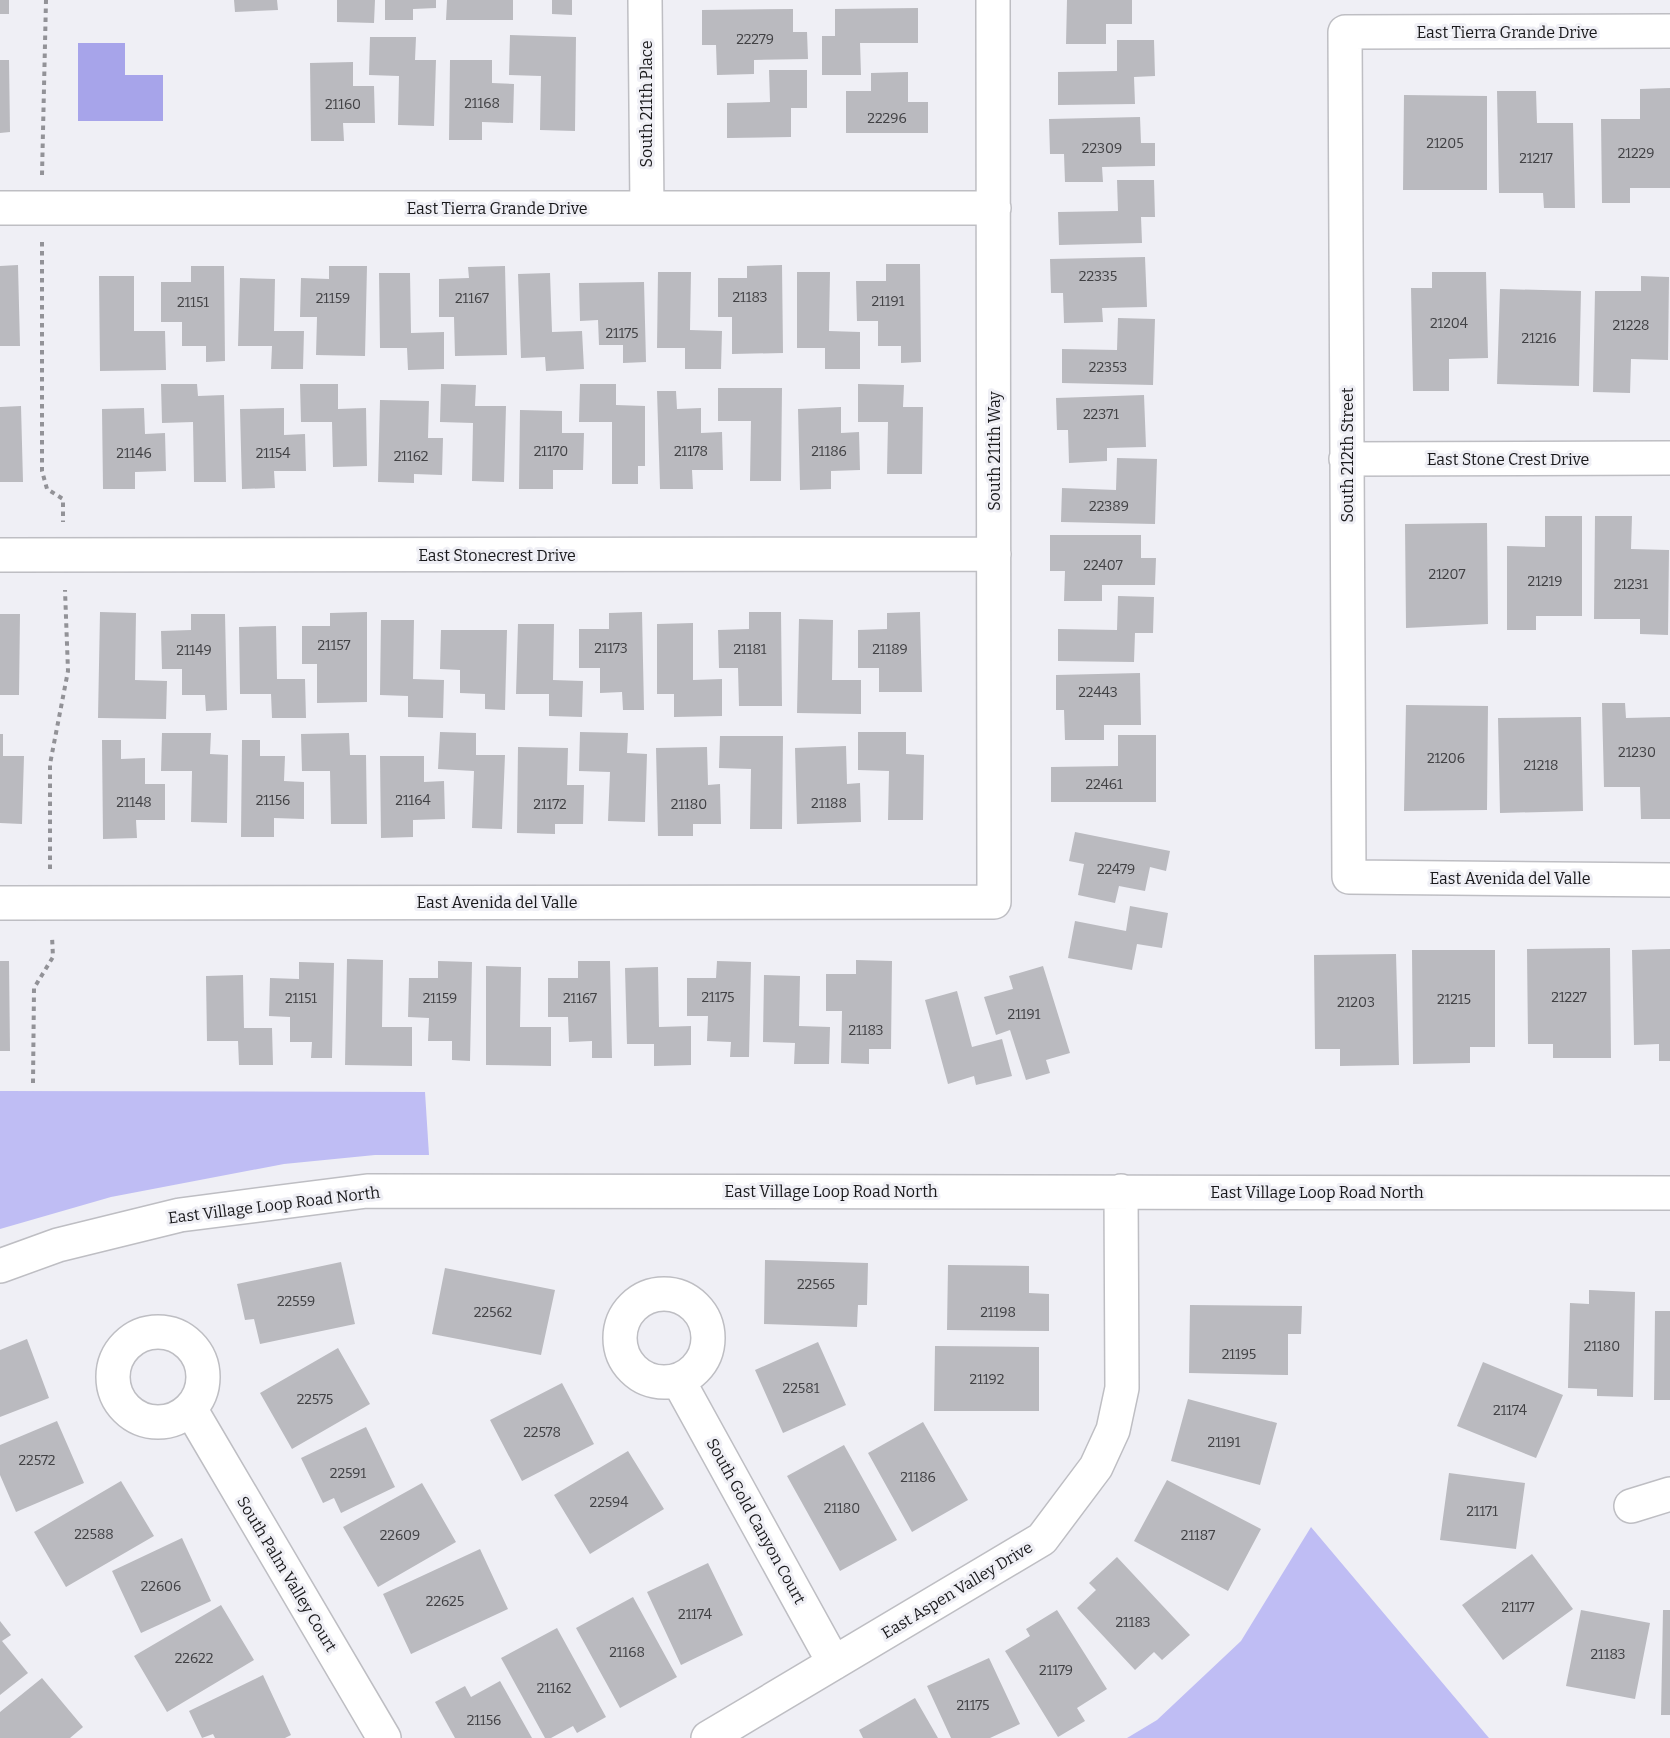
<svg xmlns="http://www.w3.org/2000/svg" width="1670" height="1738" font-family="Bitter,serif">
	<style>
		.green { fill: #bfbdf4 }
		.forest { fill: #a7a4ea }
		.building { fill: #bababf }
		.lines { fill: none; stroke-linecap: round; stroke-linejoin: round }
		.minor-casing { stroke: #bebec3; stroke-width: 36 }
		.path { stroke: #929297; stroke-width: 4; stroke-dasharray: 4.5 4.5; stroke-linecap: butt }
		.minor { stroke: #fff; stroke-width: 33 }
		.labels { text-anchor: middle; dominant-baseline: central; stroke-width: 6; stroke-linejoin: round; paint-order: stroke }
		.number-label { font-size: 14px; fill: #414144 }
		.street-label { font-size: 16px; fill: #19191b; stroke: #efeff5 }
	</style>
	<rect width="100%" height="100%" fill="#efeff5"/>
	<path class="green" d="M0 1091 425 1092 429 1155H375L284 1164 111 1197 0 1229Z
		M1311 1527 1489 1738H1127L1157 1720 1241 1641Z"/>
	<path class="forest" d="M78 43H125V75H163V121H78Z"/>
	<path class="building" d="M0 0H9V14H0Z
		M234 0H277L278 10 235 12Z
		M337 0H375L374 23 337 22Z
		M385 0H436V8L413 9V20H385Z
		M447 0H513V20H446Z
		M552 0H572V15L552 14Z
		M1067 0H1132V24H1106V44H1066Z
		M918 8V43H860L861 75H822V36H835V9Z
		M793 9V32H807L808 59 754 60V74L717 75 716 45H702V10Z
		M510 35 576 37 575 131 540 130 541 76 509 75Z
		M370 37H416L415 60H436L434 126 398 125 399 76 369 75Z
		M1117 40H1154L1155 76 1134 77 1135 104 1058 105V72L1117 71Z
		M0 60H9L10 132 0 133Z
		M450 60H492V83L514 84 513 123 482 122V140H449Z
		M353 62V86H374L375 123H343L344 141H311L310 63Z
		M769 70H807V108H791V137L727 138V103L770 102Z
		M908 72V102H928V133H846V91H871V73Z
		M1670 88V188H1630V203H1602L1601 119H1640V89Z
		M1497 91H1536L1537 123H1573L1575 208H1544L1543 193H1499Z
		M1404 95 1487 96V190H1403Z
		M1140 117 1141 143H1155V166L1102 167 1103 182H1065L1064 154H1050L1049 119Z
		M1117 180H1154L1155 217H1141L1142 243 1059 245 1058 212 1118 211Z
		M1145 257 1147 307 1102 308 1103 322 1064 323 1063 293H1051L1050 259Z
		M886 264H920L921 362 901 363V346H878V321H857L856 281H886Z
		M18 265 20 346H0V266Z
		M782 265 783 353 732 354V317H718V278H747V266Z
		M191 266H224L225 361 206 362V346H182V322H161V282H191Z
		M329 266H367L365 356 316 355 317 317H300L301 278 329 279Z
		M505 266 507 355 455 356 454 317H439V279L469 278 468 267Z
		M658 272H691L690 330 722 331 721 369H685V348H657Z
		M797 272H830L829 331 860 332V369H825V348H797Z
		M1432 272H1486L1488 358 1449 359V391H1413L1411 288H1432Z
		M379 273H410L411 333 444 332V369L408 370 407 348H380Z
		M550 273 552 332 582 331 584 369 546 371 545 357 521 358 518 274Z
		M99 276H134V331H165L166 370 100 371Z
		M1641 276 1669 277 1668 360 1631 359 1630 393 1593 392 1595 291H1641Z
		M240 278 275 279 274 331H304L303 369H271L272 346H238Z
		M644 282 646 362 623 363V345H599L598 320 580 321 579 283Z
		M1500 289 1581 291 1579 386 1497 384Z
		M1118 318 1155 319 1153 385 1062 383V349L1117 350Z
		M161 384H197L198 396 224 395 226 482H194L193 422 162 423Z
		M300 384H338V409L366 408 367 466 333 467 332 422H301Z
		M441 384 476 385 475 406H506L504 482 472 481 473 423 440 422Z
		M580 384H616V405L645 406V466H638V484H612V422H579Z
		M858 384 904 385 903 407H923L922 474H887L888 422H858Z
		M718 388H782L781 481H750L751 421H718Z
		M657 391H676L677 409 701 408V433L722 432 723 470H692L693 489H660Z
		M1144 395 1146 447 1107 448V461L1069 463 1068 430H1057L1056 398Z
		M380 400 429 401 428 438H443L442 475 414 474V483L378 482Z
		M21 406 23 482H0V407Z
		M841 407V433L859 432 860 470 831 471V489L800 490 798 409Z
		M144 408 145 434 165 433 166 471 135 472V489H103L102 409Z
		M284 408V435L305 434 306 471H274L275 488 242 489 240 409Z
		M520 410 562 411V433H584L583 470H553V489H519Z
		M1117 458 1157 459 1155 524 1061 522 1062 488 1116 490Z
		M1545 516H1582V616H1536V630H1507V546L1545 547Z
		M1595 516H1632L1631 549 1669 550 1668 635 1640 634V619H1594Z
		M1487 523 1488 624 1406 628 1405 524Z
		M1050 535H1141V558H1156L1155 585H1102V601H1064L1065 571H1050Z
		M1118 596 1154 597 1153 633H1135L1134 662 1058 661V629L1117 630Z
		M100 612 136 613 135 680 167 681 166 719 98 718Z
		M367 612V702L317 703V664H302V626H330V613Z
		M642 612 644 710H623L622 692 600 693V668H579V629H609V613Z
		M749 612H781L782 706H739L738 668H719L718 630 749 629Z
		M920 612 922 692H879V668H858V630L887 629V613Z
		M0 614H20L19 695H0Z
		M191 614H225L227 710 206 711 205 695H182V669H162L161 631 191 630Z
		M799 619 833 620 832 680H861V714L797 713Z
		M381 620H414L413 679 444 680 443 718 408 717V696L380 695Z
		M693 623V680L722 679V716L674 717V694H657V624Z
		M518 624H554L553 680 583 681 582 717 549 716V694H516Z
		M276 626 277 679H305L306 718H272L271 694H240L239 627Z
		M441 630H507L505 710 485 709V694L460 693V670L440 669Z
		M1140 673 1141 725H1104V740H1065L1064 710H1056V675Z
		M1602 703H1625L1626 718 1670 717V819H1641L1640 787H1604Z
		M1406 705 1488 706 1487 810 1404 811Z
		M1581 717 1583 811 1500 813 1498 718Z
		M440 732 476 733V755H505L502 829 472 828 474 771 438 769Z
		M580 732 628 733 627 753 647 754 645 822 608 821 610 772 579 771Z
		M858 732H906V754L924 755 923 820H888L889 771 858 770Z
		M162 733H211L210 754 228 755 227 823 191 822 192 771H161Z
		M349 733 350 755H366L367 824H331L330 771H302L301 734Z
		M0 734H3V756H24L22 824 0 823Z
		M1118 735H1156V802H1051V767L1118 766Z
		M720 736H783L782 829H750L751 769 719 768Z
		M102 740H121V759L145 758V784H165V820H136L137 838 103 839Z
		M242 740H260V756H285L284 781 304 782V819L274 818V837H241Z
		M846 746 847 784 860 783 861 822 797 824 795 748Z
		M518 747 568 748 567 785H584L583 824H555V834L517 833Z
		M707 747 708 785 720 784 721 824H693V836H658L656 748Z
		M380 756H424V782L444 781 445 819 413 820V837L381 838Z
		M1075 832 1170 851 1166 871 1150 867 1145 891 1119 886 1115 903 1078 895 1084 864 1069 861Z
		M1130 906 1168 913 1162 948 1137 944 1132 970 1068 958 1075 921 1126 931Z
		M1610 948 1611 1058H1553V1044H1528L1527 949Z
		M1670 949V1061H1659V1044L1634 1045 1632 950Z
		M1412 950H1495V1047H1470V1063L1413 1064Z
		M1396 954 1399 1065 1340 1066V1049H1315L1314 955Z
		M347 959 383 960 382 1027H412V1066L345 1065Z
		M856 960 892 961 891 1049H869V1064L841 1063 842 1011H826V974H856Z
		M0 961H9L10 1051H0Z
		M438 961 472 962 470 1061 452 1060V1041H428L429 1018 408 1017 409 978H438Z
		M578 961H610L612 1058H592V1041L569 1042 568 1017H548V978H578Z
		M717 961 751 962 749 1057H730L731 1042 707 1041 708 1016H687V978H716Z
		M299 962 334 963 332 1058H311L312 1042H290V1017L269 1016 270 978 299 979Z
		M486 966 521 967 520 1027H551V1066L486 1065Z
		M1043 966 1070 1053 1046 1060 1050 1073 1026 1080 1010 1030 996 1035 984 997 1013 989 1009 976Z
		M658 967 659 1027 691 1026V1065L654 1066V1044H627L625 968Z
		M243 975 244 1028H272L273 1065H239L238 1041H207L206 976Z
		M764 975 800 976 799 1026 830 1027 829 1064H794L795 1043 763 1042Z
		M957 991 972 1047 1002 1039 1012 1076 976 1085 974 1076 948 1084 925 1000Z
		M765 1260 868 1263 867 1305H858L857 1327 764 1324Z
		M341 1262 355 1324 260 1344 254 1319 245 1320 237 1284Z
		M948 1265 1029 1266V1293L1049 1294V1331L947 1330Z
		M445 1268 555 1290 541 1355 432 1334Z
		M1589 1290 1635 1292 1633 1397 1597 1396V1389L1568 1388 1570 1303 1589 1304Z
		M1190 1305 1302 1306 1301 1334H1288V1375L1189 1373Z
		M1655 1311H1670V1400H1654Z
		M27 1339 49 1398 0 1417V1350Z
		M818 1342 846 1405 783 1433 755 1370Z
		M935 1346 1039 1347V1411H934Z
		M338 1348 370 1404 292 1449 260 1393Z
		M1483 1362 1563 1395 1536 1458 1457 1426Z
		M562 1383 594 1444 522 1481 490 1420Z
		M1188 1399 1277 1423 1260 1485 1171 1461Z
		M57 1421 84 1483 16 1512 0 1475V1445Z
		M923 1422 968 1500 912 1532 868 1453Z
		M366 1427 395 1487 341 1513 334 1498 323 1503 301 1458Z
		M844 1445 897 1540 840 1571 787 1476Z
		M628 1451 664 1509 590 1554 554 1495Z
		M1449 1473 1525 1483 1516 1549 1440 1540Z
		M1167 1480 1261 1529 1228 1591 1134 1541Z
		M121 1481 154 1536 66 1587 34 1532Z
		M422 1483 456 1542 378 1587 343 1527Z
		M182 1538 211 1601 141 1633 112 1571Z
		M480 1549 508 1609 411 1654 383 1594Z
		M1532 1554 1573 1609 1503 1660 1462 1605Z
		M1117 1557 1190 1635 1162 1660 1154 1652 1135 1670 1077 1608 1096 1590 1089 1583Z
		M708 1563 743 1635 681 1665 647 1592Z
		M633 1597 677 1677 620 1708 576 1628Z
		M221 1605 254 1660 167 1712 134 1656Z
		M1057 1610 1107 1689 1077 1708 1085 1721 1058 1737 1005 1651 1030 1636 1026 1629Z
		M1581 1610 1650 1623 1635 1699 1566 1686Z
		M1663 1610H1670V1715H1661Z
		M0 1621 11 1635 2 1641 28 1673 0 1695Z
		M557 1628 606 1717 577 1733 573 1726 551 1738H545L501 1658Z
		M989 1658 1020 1724 990 1738H951L927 1686Z
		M263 1675 291 1735 285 1738H215L213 1734 202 1738 189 1711Z
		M42 1678 83 1727 70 1738H0V1712Z
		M500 1681 532 1738H455L435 1702 465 1686 471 1697Z
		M915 1698 938 1738H863L859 1730Z"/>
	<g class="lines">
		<g class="minor-casing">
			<path id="minor" d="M645 0 647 208
				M1670 31 1345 32 1349 877 1670 880
				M0 208H994
				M1346 459 1670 458
				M0 555 994 554
				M0 903 994 902 993 0
				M0 1266 58 1245 180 1215 367 1191 1670 1193
				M620 1338a44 44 0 1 1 88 0a44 44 0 1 1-88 0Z
				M113 1377a45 45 0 1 1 90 0a45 45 0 1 1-90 0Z
				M678 1380 834 1663
				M191 1410 384 1738
				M1631 1506 1670 1494
				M708 1738 1042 1539 1096 1467 1113 1430 1122 1388 1121 1191"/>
		</g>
		<path class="path" d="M42 175 46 0
			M42 242V471L47 489 63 499V522
			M50 869V764L68 671 65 590
			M33 1083 34 988 53 957 52 936"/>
		<use href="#minor" class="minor"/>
	</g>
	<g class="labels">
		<g class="number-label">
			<text x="755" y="39">22279</text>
			<text x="482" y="103">21168</text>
			<text x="343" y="104">21160</text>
			<text x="887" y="118">22296</text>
			<text x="1445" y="143">21205</text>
			<text x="1102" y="148">22309</text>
			<text x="1636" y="153">21229</text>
			<text x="1536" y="158">21217</text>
			<text x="1098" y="276">22335</text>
			<text x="750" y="297">21183</text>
			<text x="333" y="298">21159</text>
			<text x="472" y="298">21167</text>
			<text x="888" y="301">21191</text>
			<text x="193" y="302">21151</text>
			<text x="1449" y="323">21204</text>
			<text x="1631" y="325">21228</text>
			<text x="622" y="333">21175</text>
			<text x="1539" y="338">21216</text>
			<text x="1108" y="367">22353</text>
			<text x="1101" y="414">22371</text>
			<text x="551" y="451">21170</text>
			<text x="691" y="451">21178</text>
			<text x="829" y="451">21186</text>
			<text x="134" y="453">21146</text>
			<text x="273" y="453">21154</text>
			<text x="411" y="456">21162</text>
			<text x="1109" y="506">22389</text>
			<text x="1103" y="565">22407</text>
			<text x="1447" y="574">21207</text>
			<text x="1545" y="581">21219</text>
			<text x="1631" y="584">21231</text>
			<text x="334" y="645">21157</text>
			<text x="611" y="648">21173</text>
			<text x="750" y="649">21181</text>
			<text x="890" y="649">21189</text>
			<text x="194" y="650">21149</text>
			<text x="1098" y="692">22443</text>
			<text x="1637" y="752">21230</text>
			<text x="1446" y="758">21206</text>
			<text x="1541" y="765">21218</text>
			<text x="1104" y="784">22461</text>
			<text x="273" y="800">21156</text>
			<text x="413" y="800">21164</text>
			<text x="134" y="802">21148</text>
			<text x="829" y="803">21188</text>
			<text x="550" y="804">21172</text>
			<text x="689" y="804">21180</text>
			<text x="1116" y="869">22479</text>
			<text x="718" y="997">21175</text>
			<text x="1569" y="997">21227</text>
			<text x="301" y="998">21151</text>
			<text x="440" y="998">21159</text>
			<text x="580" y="998">21167</text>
			<text x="1454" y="999">21215</text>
			<text x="1356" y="1002">21203</text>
			<text x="1024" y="1014">21191</text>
			<text x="866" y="1030">21183</text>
			<text x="816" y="1284">22565</text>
			<text x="296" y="1301">22559</text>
			<text x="493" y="1312">22562</text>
			<text x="998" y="1312">21198</text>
			<text x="1602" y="1346">21180</text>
			<text x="1239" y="1354">21195</text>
			<text x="987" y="1379">21192</text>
			<text x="801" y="1388">22581</text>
			<text x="315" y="1399">22575</text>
			<text x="1510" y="1410">21174</text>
			<text x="542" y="1432">22578</text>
			<text x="1224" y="1442">21191</text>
			<text x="37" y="1460">22572</text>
			<text x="348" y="1473">22591</text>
			<text x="918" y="1477">21186</text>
			<text x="609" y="1502">22594</text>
			<text x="842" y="1508">21180</text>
			<text x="1482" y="1511">21171</text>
			<text x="94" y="1534">22588</text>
			<text x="400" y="1535">22609</text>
			<text x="1198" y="1535">21187</text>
			<text x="161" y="1586">22606</text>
			<text x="445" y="1601">22625</text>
			<text x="1518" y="1607">21177</text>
			<text x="695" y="1614">21174</text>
			<text x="1133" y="1622">21183</text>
			<text x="627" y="1652">21168</text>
			<text x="1608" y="1654">21183</text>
			<text x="194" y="1658">22622</text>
			<text x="1056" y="1670">21179</text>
			<text x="554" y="1688">21162</text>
			<text x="973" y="1705">21175</text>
			<text x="484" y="1720">21156</text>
		</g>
		<g class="street-label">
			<text x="1507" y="32">East Tierra Grande Drive</text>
			<text transform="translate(646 104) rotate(-90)">South 211th Place</text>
			<text x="497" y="208">East Tierra Grande Drive</text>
			<text transform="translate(994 451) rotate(-90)">South 211th Way</text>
			<text transform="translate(1347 455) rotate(-90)">South 212th Street</text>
			<text x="1508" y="459">East Stone Crest Drive</text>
			<text x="497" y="555">East Stonecrest Drive</text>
			<text x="1510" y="878">East Avenida del Valle</text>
			<text x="497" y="902">East Avenida del Valle</text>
			<text x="831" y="1191">East Village Loop Road North</text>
			<text x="1317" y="1192">East Village Loop Road North</text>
			<text transform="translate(274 1205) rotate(-7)">East Village Loop Road North</text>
			<text transform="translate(756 1521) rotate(61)">South Gold Canyon Court</text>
			<text transform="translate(287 1574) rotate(59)">South Palm Valley Court</text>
			<text transform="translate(957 1590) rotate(-31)">East Aspen Valley Drive</text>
		</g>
	</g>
</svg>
